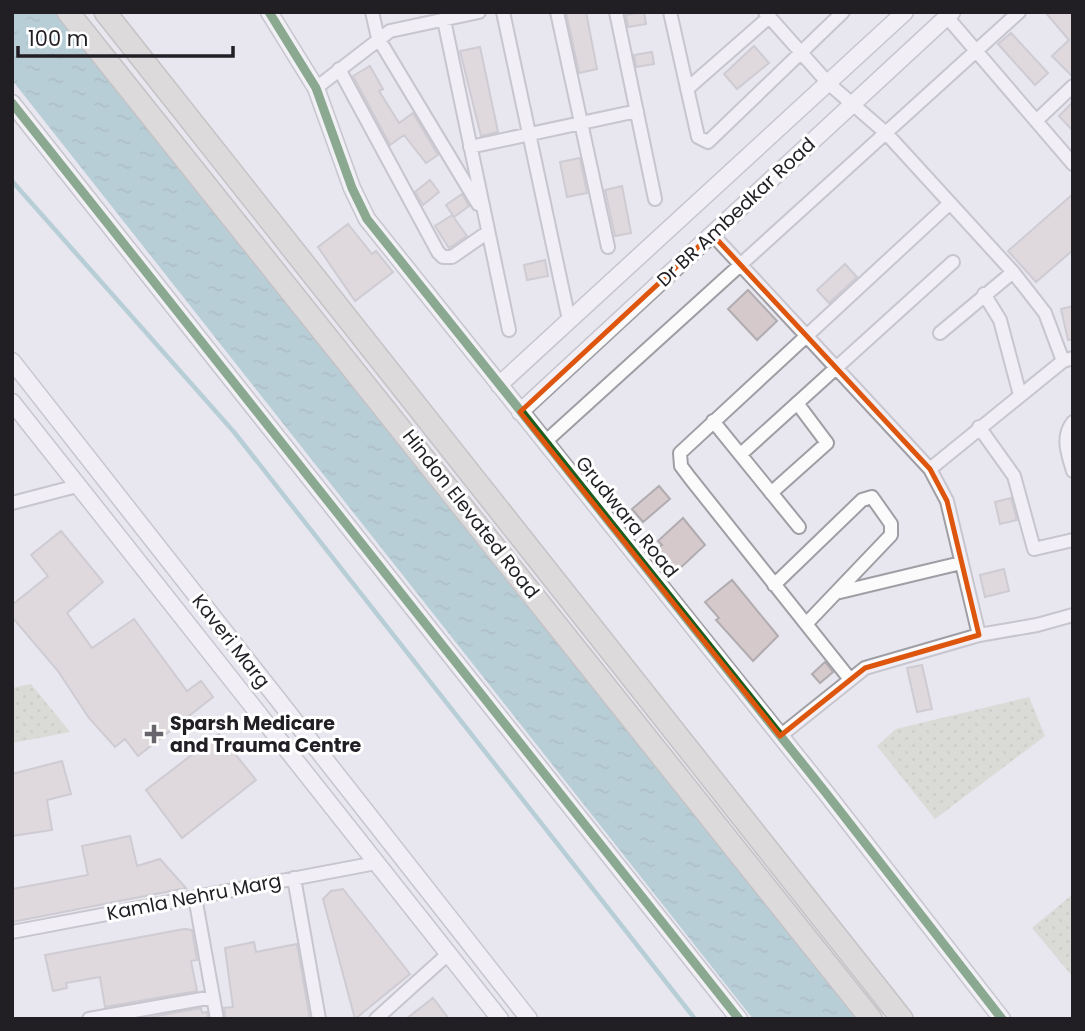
<svg xmlns="http://www.w3.org/2000/svg" width="1085" height="1031" font-family="Poppins,sans-serif">
	<style>
		.park { fill: url(#park-dots) }
		.water { fill: url(#water-ripples) }
		.lines { fill: none; stroke-linecap: round; stroke-linejoin: round }
		.stream { stroke: #7eb2bb; stroke-width: 4.5 }
		.building { fill: #d6c9cb; stroke: #b0acb0; stroke-width: 2 }
		.minor-casing { stroke: #a09ea5; stroke-width: 16 }
		.tertiary-casing { stroke: #a09ea5; stroke-width: 19 }
		.motorway-casing { stroke: #9c9894; stroke-width: 24 }
		.minor { stroke: #fcfbfc; stroke-width: 12 }
		.tertiary { stroke: #fcfbfc; stroke-width: 16 }
		.motorway { stroke: #d0ccc6; stroke-width: 21 }
		.cycleway-casing { stroke: #fff; stroke-width: 13 }
		.cycleway { stroke: #1b5e20; stroke-width: 9 }
		.marked { fill: none; stroke: #de560d; stroke-width: 5; stroke-linejoin: round }
		.poi-dot { fill: #67656b; stroke: #fff; stroke-width: 2.5 }
		.labels { text-anchor: middle; dominant-baseline: central; stroke-width: 6; stroke-linejoin: round; paint-order: stroke }
		.street-label { font-size: 19px; fill: #211f24; stroke: #fff }
		.poi-label { font-size: 19px; font-weight: bold; fill: #211f24; stroke: #fff; text-anchor: start }
	</style>
	<defs>
		<pattern id="park-dots" width="8" height="8" patternUnits="userSpaceOnUse" patternTransform="scale(1.75)"><rect width="8" height="8" fill="#cbcdb8"/><path d="M2 2h.1M6 6h.1" fill="none" stroke="#aeb09e" stroke-width="1.8" stroke-linecap="round"/></pattern>
		<pattern id="water-ripples" width="26" height="14" patternUnits="userSpaceOnUse" patternTransform="scale(1.75)"><rect width="26" height="14" fill="#7eb2bb"/><path d="M2 4q2-2 4 0t4 0M15 11q2-2 4 0t4 0" fill="none" stroke="#679098"/></pattern>
	</defs>
	<rect width="100%" height="100%" fill="#e8e6ee"/>
	<path class="park" d="M31 684 70 732 12 743V688Z
		M1029 697 1045 736 935 819 877 746 896 729Z
		M1073 894V977L1032 928Z"/>
	<path class="water" d="M12 12H76L868 1019H753L12 80Z"/>
	<g class="lines">
		<path class="stream" d="M12 181 234 432 695 1019"/>
	</g>
	<path class="building" d="M566 12H586L597 69 579 73Z
		M644 12 646 24 628 27 626 15Z
		M1045 12H1073V77L1052 56 1069 40Z
		M1011 33 1048 73 1035 85 998 44Z
		M754 46 769 63 737 89 724 74Z
		M480 47 498 132 481 136 460 51Z
		M652 52 654 64 636 67 634 55Z
		M370 66 383 89 379 91 399 123 413 113 438 155 426 163 404 135 390 145 353 76Z
		M1073 102V131L1059 116Z
		M580 158 587 193 567 197 560 162Z
		M430 180 439 192 423 205 415 192Z
		M622 186 631 233 615 236 605 190Z
		M462 194 469 206 454 217 446 205Z
		M1073 194V250L1036 282 1008 251Z
		M452 215 467 236 449 248 435 226Z
		M348 224 372 254 376 251 393 272 355 301 318 247Z
		M545 260 548 276 527 280 524 265Z
		M845 264 857 277 829 303 817 290Z
		M748 290 777 321 757 340 728 309Z
		M1073 306V339L1068 340 1061 309Z
		M659 486 670 499 643 522 632 509Z
		M1011 498 1017 520 1000 524 995 502Z
		M683 518 705 545 678 570 657 549 662 545 658 541Z
		M61 531 103 582 67 613 92 648 134 619 187 691 201 681 213 697 138 756 125 739 115 747 89 718 58 671 12 617V605L48 576 31 555Z
		M1004 569 1009 591 985 597 980 575Z
		M732 580 778 636 753 661 716 620 719 618 705 602Z
		M825 662 833 672 820 683 812 674Z
		M922 665 932 709 917 712 907 668Z
		M219 734 256 780 182 838 146 790Z
		M62 761 71 794 47 800 52 830 12 836V774Z
		M130 836 137 866 160 859 186 888 12 922V889L88 875 82 846Z
		M343 889 410 974 355 1019 323 899 331 891Z
		M184 929 192 930 197 960 191 961 197 991 105 1007 100 977 66 983 67 988 53 991 45 955Z
		M254 942 256 952 297 944 310 1019H226L224 1008 233 1007 225 948Z
		M433 998 449 1019H406Z
		M201 1008 202 1013 207 1012 208 1019H140Z"/>
	<g class="lines">
		<g class="minor-casing">
			<path id="minor" d="M372 12 378 38 478 204
				M503 12 569 320
				M557 12 608 247
				M616 12 655 199
				M670 12 698 137 708 142 843 12
				M765 12 828 83 886 133 1013 272 1045 313 1063 361
				M947 17 1073 164
				M444 20 509 330
				M339 69 438 252 443 257H452L488 232
				M316 88 390 31 479 12
				M687 89 768 18
				M1036 121 1073 86
				M470 147 637 111
				M712 234 930 469 947 501 979 635
				M984 294 1000 320 1020 395
				M940 333 1013 272
				M713 421 799 527
				M1073 422C1061 437 1068 454 1073 471
				M979 427 1014 476 1034 549 1073 540
				M545 442 1019 12
				M741 454 953 262
				M930 469 1063 361 1073 358
				M771 493 827 443 797 403
				M12 503 77 486
				M774 585 862 500 872 497 891 524V535L806 624
				M840 592 961 563
				M849 678 690 478 681 466 680 453 949 204
				M780 736 865 668 979 635 1037 625 1073 615
				M294 878 319 1019
				M195 897 217 1019
				M12 932 376 863
				M89 1019 213 997
				M376 1019 448 954"/>
		</g>
		<g class="tertiary-casing">
			<path id="tertiary" d="M269 12 316 88 352 188 367 219 826 793 1002 1019
				M12 103 739 1019
				M12 361 529 1019
				M499 385 905 12
				M12 402 500 1019
				M520 412 952 12"/>
		</g>
		<g class="motorway-casing">
			<path id="motorway" d="M68 12 871 1019
				M105 12 902 1019"/>
		</g>
		<use href="#minor" class="minor"/>
		<use href="#tertiary" class="tertiary"/>
		<use href="#motorway" class="motorway"/>
		<g class="cycleway-casing">
			<path id="cycleway" d="M269 12 316 88 352 188 367 219 826 793 1002 1019
				M12 103 739 1019"/>
		</g>
		<use href="#cycleway" class="cycleway"/>
	</g>
	<path d="M0 0H1085V1031H0ZM712 234 930 469 947 501 979 635 865 668 780 736 520 412Z" fill="#e8e6ee" fill-opacity=".55" fill-rule="evenodd"/>
	<path class="marked" d="M712 234 930 469 947 501 979 635 865 668 780 736 520 412Z"/>
	<path class="poi-dot" d="M150.5 723.5h7v7h7v7h-7v7h-7v-7h-7v-7h7z"/>
	<g class="labels">
		<g class="street-label">
			<text transform="translate(736 212) rotate(-43)">Dr BR Ambedkar Road</text>
			<text transform="translate(471 514) rotate(52)">Hindon Elevated Road</text>
			<text transform="translate(627 517) rotate(51)">Grudwara Road</text>
			<text transform="translate(231 641) rotate(52)">Kaveri Marg</text>
			<text transform="translate(194 897) rotate(-11)">Kamla Nehru Marg</text>
		</g>
		<g class="poi-label">
			<text x="170" y="723">Sparsh Medicare<tspan x="170" dy="22">and Trauma Centre</tspan></text>
		</g>
	</g>
	<rect width="1085" height="1031" fill="none" stroke="#211f24" stroke-width="28"/>
	<path d="M18 46v10h215v-10" fill="none" stroke="#211f24" stroke-width="3.5"/>
	<text x="28" y="46" font-size="21" fill="#211f24" stroke="#ffffff" stroke-width="5" paint-order="stroke">100 m</text>
</svg>
